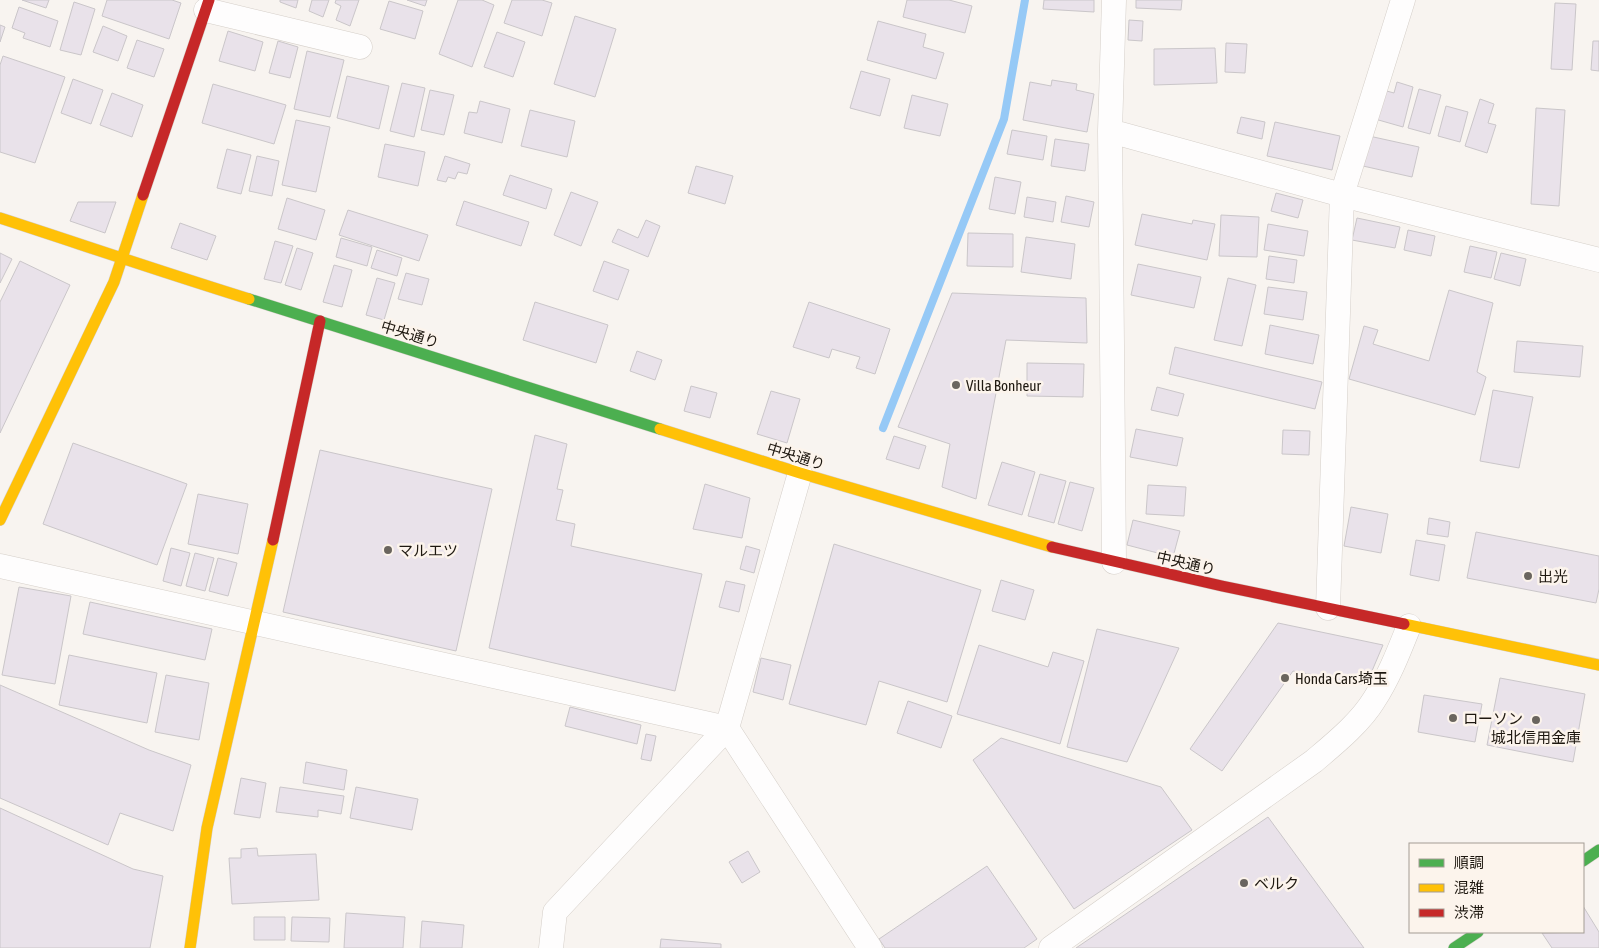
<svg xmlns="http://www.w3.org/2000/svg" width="1599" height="948" font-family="'Asap Condensed','Noto Sans JP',sans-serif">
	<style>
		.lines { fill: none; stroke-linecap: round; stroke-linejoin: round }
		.stream { stroke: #96c9f6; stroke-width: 8 }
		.building { fill: #e9e2ea; stroke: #cac6c9 }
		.street-casing { stroke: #d5cfc9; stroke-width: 25 }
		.fast-casing { stroke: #d5cfc9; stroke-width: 12 }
		.slow-casing { stroke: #d5cfc9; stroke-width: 12 }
		.jam-casing { stroke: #d5cfc9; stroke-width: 12 }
		.street { stroke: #fefdfd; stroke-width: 24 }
		.fast { stroke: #4caf50; stroke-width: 11 }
		.slow { stroke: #ffc107; stroke-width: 11 }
		.jam { stroke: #c62828; stroke-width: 11 }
		.poi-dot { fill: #6a655e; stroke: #fcf4ec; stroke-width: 2 }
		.labels { text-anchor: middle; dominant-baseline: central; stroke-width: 5; stroke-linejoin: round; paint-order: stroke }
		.street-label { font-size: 15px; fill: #1e1810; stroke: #fcf4ec }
		.poi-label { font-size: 15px; fill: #1e1810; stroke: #fcf4ec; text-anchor: start }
	</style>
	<rect width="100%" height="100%" fill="#f8f4f0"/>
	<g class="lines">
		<path class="stream" d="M883 428 1004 119 1025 0"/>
	</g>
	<path class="building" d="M22 0H49L46 8Z
		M107 0H172L181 3 169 39 102 16Z
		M280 0H298L296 8 280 2Z
		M312 0H329L323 17 309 11Z
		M336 0H359L350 26 336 20 341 6 335 3Z
		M407 0H427L425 6Z
		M458 0H482L494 5 472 67 439 54Z
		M512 0H542L552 3 542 36 504 23Z
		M907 0H949L972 6 965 33 903 17Z
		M1044 0H1094V12L1043 9Z
		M1136 0H1182L1181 10 1136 8Z
		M389 1 423 11 415 39 380 29Z
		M74 2 95 9 81 55 60 50Z
		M1555 3 1576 4 1572 70 1551 69Z
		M19 7 58 21 50 47 23 38 25 33 12 28Z
		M575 16 616 29 595 97 554 84Z
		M1129 20 1143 21 1142 41 1128 40Z
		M878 21 926 34 923 47 944 53 936 79 867 60Z
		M0 25 5 27 0 42Z
		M103 26 127 36 118 61 93 52Z
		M228 31 263 42 255 71 219 61Z
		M497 32 525 42 513 77 484 67Z
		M137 40 164 49 154 77 127 68Z
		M278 41 298 47 290 78 269 73Z
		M1593 41H1599V71L1591 70Z
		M1226 43 1247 44 1245 73 1225 72Z
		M1215 48 1217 83 1154 85V49Z
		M307 51 344 60 330 117 294 109Z
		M3 56 65 77 35 163 0 152V65Z
		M861 71 890 79 880 116 850 108Z
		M347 76 389 86 379 129 337 118Z
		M73 79 103 90 91 124 61 113Z
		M1052 80 1077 84 1076 90 1094 94 1087 132 1023 120 1030 82 1051 86Z
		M1397 82 1413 87 1403 127 1375 119 1383 90 1394 93Z
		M402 83 425 88 414 137 390 131Z
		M213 84 286 105 274 144 202 123Z
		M1419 89 1441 95 1430 134 1408 128Z
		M430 90 454 95 444 135 421 130Z
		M112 93 143 105 132 137 100 125Z
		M912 95 948 104 940 136 904 128Z
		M1480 99 1494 104 1488 123 1496 125 1487 153 1465 146Z
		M480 101 510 109 502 143 464 133 469 112 477 113Z
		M1446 106 1468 112 1460 142 1438 136Z
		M1536 108 1565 110 1559 206 1531 204Z
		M530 110 575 121 567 157 521 146Z
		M1241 117 1265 122 1262 139 1237 133Z
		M296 120 330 127 316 192 282 185Z
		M1275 122 1340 136 1332 170 1267 156Z
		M1012 130 1047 136 1043 160 1007 154Z
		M1369 136 1419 147 1412 177 1363 166Z
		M1055 139 1089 144 1085 171 1051 166Z
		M385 144 425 152 418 186 378 177Z
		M227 149 251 155 241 194 217 188Z
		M257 156 279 161 272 196 249 191Z
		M445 156 470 164 467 174 458 172 455 179 448 177 446 182 437 180Z
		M696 166 733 176 725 204 688 193Z
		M510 175 552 189 546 209 503 195Z
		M995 177 1021 182 1015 214 989 209Z
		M571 192 598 202 581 246 554 235Z
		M1276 193 1303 200 1298 218 1271 211Z
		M1066 196 1094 202 1089 227 1061 222Z
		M1027 197 1056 202 1053 222 1024 217Z
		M287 198 325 210 316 240 278 229Z
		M464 201 529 222 521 246 456 225Z
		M78 202H116L105 233 70 221Z
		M348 210 428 235 419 261 339 235Z
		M1142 214 1192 224 1193 220 1215 224 1207 260 1135 245Z
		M1221 215 1259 217 1257 257 1219 256Z
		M1357 218 1400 227 1395 248 1352 240Z
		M646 220 660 226 648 257 612 242 618 229 638 238Z
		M180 223 216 236 207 260 171 248Z
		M1268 224 1308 231 1304 256 1264 250Z
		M1408 230 1435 236 1431 256 1404 250Z
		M968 233 1013 234V267L967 266Z
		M1026 237 1075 244 1071 279 1021 272Z
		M341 238 372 247 367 266 336 257Z
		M275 241 293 246 281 283 264 279Z
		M1470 246 1497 252 1491 278 1464 272Z
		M297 248 313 253 301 290 285 285Z
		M377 250 402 258 397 276 371 268Z
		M0 253 12 259 0 283Z
		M1501 253 1526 259 1520 286 1494 279Z
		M1269 256 1297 260 1294 283 1266 279Z
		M20 261 70 285 0 433V302Z
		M604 261 629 270 618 300 593 291Z
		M1138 264 1201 277 1194 308 1131 295Z
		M334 265 352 270 342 307 323 302Z
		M406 273 429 279 422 305 398 299Z
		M377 278 395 283 384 320 366 315Z
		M1228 278 1256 285 1242 346 1214 340Z
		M1268 287 1307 292 1303 320 1264 314Z
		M1449 290 1493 303 1477 372 1486 377 1475 415 1349 379 1364 326 1378 330 1373 344 1429 361Z
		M952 293 1086 298 1087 343 1006 340 976 499 942 487 950 444 898 427Z
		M535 302 608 325 596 363 523 340Z
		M809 302 890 329 875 374 856 368 860 357 832 349 829 358 793 347Z
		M1270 325 1319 335 1313 364 1265 354Z
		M1517 341 1583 346 1580 377 1514 372Z
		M1175 347 1322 382 1315 409 1169 374Z
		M637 351 662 360 655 380 630 371Z
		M1027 363 1084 364 1083 397 1027 396Z
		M691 386 717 393 710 418 684 411Z
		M1157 387 1184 394 1178 416 1151 410Z
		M1493 390 1533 397 1519 468 1480 461Z
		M771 391 800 399 787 443 757 434Z
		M1136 429 1183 438 1177 466 1130 457Z
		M1283 430 1310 431 1309 455 1282 454Z
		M535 435 567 444 557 489 563 490 556 520 575 524 571 546 702 574 675 691 489 648Z
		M894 436 926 446 919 469 886 459Z
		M73 443 187 484 157 565 43 524Z
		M320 450 492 489 456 651 283 612Z
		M1002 462 1035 472 1022 515 988 505Z
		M1040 474 1066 481 1054 523 1028 516Z
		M1070 482 1094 488 1082 531 1058 524Z
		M705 484 750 498 742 538 693 529Z
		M1148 485 1186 487 1184 516 1146 514Z
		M198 494 248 504 238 554 188 544Z
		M1351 507 1388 514 1381 553 1344 546Z
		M1429 518 1450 522 1448 537 1427 534Z
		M1133 520 1180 531 1173 557 1127 545Z
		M1476 532 1599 556V589L1596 603 1467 578Z
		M1416 540 1445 545 1439 581 1410 575Z
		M834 544 981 590 947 702 879 681 866 725 789 704Z
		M746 546 760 550 754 573 740 569Z
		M171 548 190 553 181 586 163 581Z
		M195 553 214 558 205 591 186 586Z
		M218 558 237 563 228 596 209 591Z
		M1001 580 1034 590 1025 620 992 611Z
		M726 581 745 585 739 612 719 607Z
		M19 587 71 596 55 684 2 675Z
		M90 602 212 629 205 660 83 634Z
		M1278 623 1383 645 1366 685 1293 671 1222 771 1190 749Z
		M1097 629 1179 648 1127 762 1067 747Z
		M979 645 1048 667 1053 652 1084 661 1060 744 957 714Z
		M69 655 157 673 147 723 59 705Z
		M761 658 791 665 783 700 753 692Z
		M166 675 209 683 199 740 155 732Z
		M1500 678 1585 694 1573 762 1487 745Z
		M0 685 149 750 191 765 173 831 120 813 108 845 0 798Z
		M1424 695 1482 704 1475 742 1418 732Z
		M908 701 952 716 941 748 897 733Z
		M570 707 641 725 637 744 565 726Z
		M646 734 656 736 651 761 641 759Z
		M1001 738 1161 787 1192 830 1074 909 973 760Z
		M306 762 347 770 344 790 303 783Z
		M241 778 266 783 260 818 234 814Z
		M280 787 344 796 341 814 318 810V817L276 812Z
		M356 787 418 799 412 830 350 818Z
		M0 808 133 869 163 876 150 948H0Z
		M1268 817 1364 948H1076Z
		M257 848 258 856 316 854 319 900 232 904 229 858H241V849Z
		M748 851 760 872 742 883 729 862Z
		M987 866 1037 939 1024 948H885L879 939Z
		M1583 906 1599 932V948H1552L1542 933 1583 932Z
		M346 913 405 917 403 948H344Z
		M254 917H285V940H254Z
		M292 917 330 918 329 942 291 941Z
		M422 921 464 925 462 948H420Z
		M661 939 721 944V948H660Z"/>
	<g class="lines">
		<g class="street-casing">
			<path id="street" d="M206 10 360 47
				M1110 131 1342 195 1599 260
				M1114 562 1110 131 1114 0
				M0 566 727 728 870 948
				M1328 608 1342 195 1403 0
				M551 948 555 912 727 728 800 473
				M1051 948 1314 761C1334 744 1360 723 1374 700 1389 677 1399 651 1409 626"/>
		</g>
		<g class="fast-casing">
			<path id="fast" d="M249 299 660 429
				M1583 861 1599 850
				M1454 948 1478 932"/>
		</g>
		<g class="slow-casing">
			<path id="slow" d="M0 218C83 245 165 273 249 299
				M660 429 800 473 1052 547
				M0 520 114 282 143 195
				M1404 624 1599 665
				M190 948 207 828 273 540"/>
		</g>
		<g class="jam-casing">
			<path id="jam" d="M143 195 209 0
				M273 540 320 321
				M1052 547 1222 586 1404 624"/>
		</g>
		<use href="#street" class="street"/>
		<use href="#fast" class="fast"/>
		<use href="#slow" class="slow"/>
		<use href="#jam" class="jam"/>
	</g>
	<g class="poi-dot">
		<circle cx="956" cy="385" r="5"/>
		<circle cx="388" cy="550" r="5"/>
		<circle cx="1528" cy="576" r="5"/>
		<circle cx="1285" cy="678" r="5"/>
		<circle cx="1453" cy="718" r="5"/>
		<circle cx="1536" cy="720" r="5"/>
		<circle cx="1244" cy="883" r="5"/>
	</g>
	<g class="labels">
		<g class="street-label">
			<text transform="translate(410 334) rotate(17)">中央通り</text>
			<text transform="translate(796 456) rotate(17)">中央通り</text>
			<text transform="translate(1186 563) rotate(13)">中央通り</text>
		</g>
		<g class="poi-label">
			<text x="966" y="385">Villa Bonheur</text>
			<text x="398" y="550">マルエツ</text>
			<text x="1538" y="576">出光</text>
			<text x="1295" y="678">Honda Cars埼玉</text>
			<text x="1463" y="718">ローソン</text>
			<text x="1536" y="737" text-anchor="middle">城北信用金庫</text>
			<text x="1254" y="883">ベルク</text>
		</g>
	</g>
	<rect x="1409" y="843" width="175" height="90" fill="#fcf4ec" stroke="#a39c94"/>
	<rect x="1419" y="859" width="25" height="8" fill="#4caf50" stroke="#a39c94"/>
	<text x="1454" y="868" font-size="15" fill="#1e1810">順調</text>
	<rect x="1419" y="884" width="25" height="8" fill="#ffc107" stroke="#a39c94"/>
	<text x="1454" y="893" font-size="15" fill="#1e1810">混雑</text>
	<rect x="1419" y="909" width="25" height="8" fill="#c62828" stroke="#a39c94"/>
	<text x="1454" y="918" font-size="15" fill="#1e1810">渋滞</text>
</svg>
